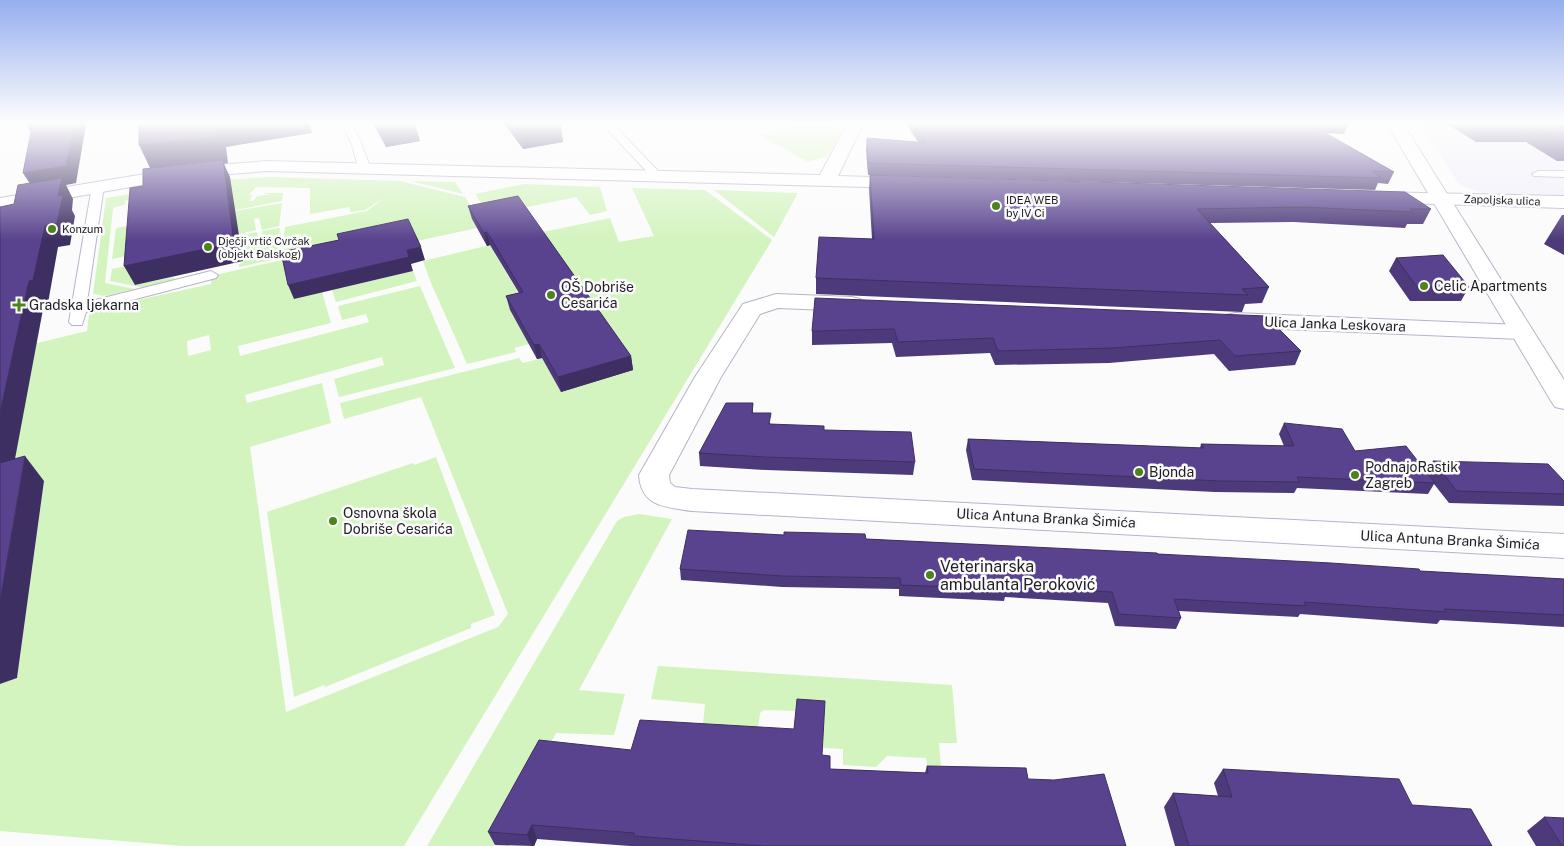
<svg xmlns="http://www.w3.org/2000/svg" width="1564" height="846" font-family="'Public Sans',sans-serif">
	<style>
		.built { fill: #f0eefa }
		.green { fill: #d3f4bf; fill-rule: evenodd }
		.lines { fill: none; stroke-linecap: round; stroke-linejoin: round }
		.service-casing { stroke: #b7b3ca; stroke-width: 2 }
		.minor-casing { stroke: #b7b3ca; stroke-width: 2 }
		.tertiary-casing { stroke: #b7b3ca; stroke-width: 2 }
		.service { fill: #fff; fill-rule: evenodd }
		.minor { fill: #fff; fill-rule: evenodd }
		.tertiary { fill: #fff; fill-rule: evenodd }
		.wall { fill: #4d3a7a }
		.shaded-wall { fill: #3e2f63 }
		.building { fill: #59438e; stroke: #3e2f63 }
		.poi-dot { fill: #4d831b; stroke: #fbfbfb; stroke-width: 2 }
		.labels { text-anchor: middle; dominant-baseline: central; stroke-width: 5; stroke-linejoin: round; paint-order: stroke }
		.far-poi-label { font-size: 11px; fill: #1f1e26; stroke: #fbfbfb; text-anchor: start }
		.far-street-label { font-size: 11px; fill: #1f1e26; stroke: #fbfbfb }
		.poi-label { font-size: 14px; fill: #1f1e26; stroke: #fbfbfb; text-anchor: start }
		.street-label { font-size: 14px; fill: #1f1e26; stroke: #fbfbfb }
		.near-poi-label { font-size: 16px; fill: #1f1e26; stroke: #fbfbfb; text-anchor: start }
	</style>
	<rect width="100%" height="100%" fill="#fbfbfb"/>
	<path class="built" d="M1418 122H1564V196L1494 194 1481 192 1462 186 1457 181Z"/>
	<path class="green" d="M806 122H822L841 133 827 156 808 162 760 135Z
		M270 177 400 181 465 197 478 218 472 219 477 228 417 241 322 292 331 323 238 346 240 356 369 322 366 314 342 320 338 306 420 286 455 368 339 397 334 379 384 365 382 357 245 395 247 403 322 383 331 423 250 447 286 712 498 627 508 614 421 397 344 419 340 403 519 358 523 363 542 358 561 392 538 233 610 218 619 242 654 236 632 188 705 190 772 240 404 846H183L0 831V684L17 678 44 482 9 491 0 352 87 331 89 315 97 309 211 284V276L282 260 283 249 300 246 301 234 284 237 285 227 367 211 384 198 365 210 350 212V207L310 214V188L256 187 249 195H253L249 201H253L257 196 273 194H264L266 193H283L282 201 235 210 205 181ZM209 335 211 350 188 356 187 341Z
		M410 181 455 182 463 194Z
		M524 184 600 187 607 211 590 215 576 197 489 215 475 194Z
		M170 187 124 201 126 204 113 208 105 283 135 289 104 296 93 294 106 198Z
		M714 190 798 193 774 237Z
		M282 203 279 226 262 230 259 218 254 219 256 230 239 234 235 211Z
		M138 224 135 285 174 277V281L145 288 110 281 112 269 126 266V256L112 259 116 228Z
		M280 228 277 259 239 267V264L243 263 239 236 257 232 259 243 264 242 262 231Z
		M490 245 526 306 510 310 529 344 514 348 516 352 467 364 431 283 423 261Z
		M413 271 417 281 336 302 332 290Z
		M436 457 495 615 471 624V628L325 687 324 685 294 697 267 512 413 463 414 465Z
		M639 514 672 519 579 690 625 694 614 735 556 733 494 846H427L617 521 624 517Z
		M658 666 952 685 957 743H939L941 766H927L926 758 887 756 876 767 843 765V749L823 748 797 711 764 710 760 713 758 728 703 725 705 704 651 699Z"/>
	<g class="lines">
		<g class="service-casing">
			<path id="service" d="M341 122H351L362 145 370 167 368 169H360L358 167 352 145Z
				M600 122H611L661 174 663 176 661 178H653Z
				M1538 171H1564V177L1534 176 1532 174Z
				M98 182 104 186 87 302 211 271 218 275 216 278 86 312 82 325H72L69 322 92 186Z"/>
		</g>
		<g class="minor-casing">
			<path id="minor" d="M848 122H864L838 176 905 178 911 179 914 183 911 187 905 188 267 171 181 178 0 210V198L181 168 267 161 820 175Z
				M1378 192 1564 196V208L1371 202 1369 198 1371 194Z
				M776 294 852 297 860 299 863 304 860 309 852 311 778 308 760 314 721 377 669 475 670 483 675 487 692 489 1564 534V558L692 511C666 507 641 507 639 475L695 377 743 304Z
				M1235 313 1521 325 1529 327 1533 332 1529 337 1521 339 1235 327 1227 325 1223 320 1227 315Z"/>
		</g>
		<g class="tertiary-casing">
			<path id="tertiary" d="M1386 122H1402L1564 380V409L1555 407 1551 401Z"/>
		</g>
		<use href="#service" class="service"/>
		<use href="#minor" class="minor"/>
		<use href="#tertiary" class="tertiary"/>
	</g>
	<path class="wall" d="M372 122H414L420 141 386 147Z
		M503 122H560L563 142 523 149Z
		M905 122H1347L1349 123 1344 134 1326 133 1394 172 1388 184 1378 183 1375 190 868 175 866 150 867 138 918 142Z
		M1444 122H1564V161H1557L1526 142H1476Z
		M870 175 1431 209 1423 224H1407L1405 228 1294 222 1210 223 1269 287 1262 303 1245 304 1242 312 816 294V278L872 239 869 189Z
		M468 206 631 356 633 370 561 392 542 358 537 359 510 310 506 296 519 293 490 245 487 246 472 219Z
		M1562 215H1564V255L1544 244Z
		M1396 258 1469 287 1461 301H1410L1389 271Z
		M1266 316 1301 351 1295 365 1229 371 1214 354 1109 363 995 365 990 353 896 357 892 343 812 345V331Z
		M753 403V413L771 424 824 430 915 462 913 475 766 470 700 466 699 453Z
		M1284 423 1355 451 1426 471 1433 461 1564 481V506L1449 503 1434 484 1428 494 1297 488 1294 493 1215 492 972 480 966 450 968 439 1200 448 1201 444 1284 446 1279 434Z
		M866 539 1158 554 1420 571 1564 579V627L1440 620 1437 624 1300 614 1298 617 1179 611 1181 618 1176 629 1115 626 1108 603 1005 597 1004 601 899 596V589L782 587 681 580 680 569Z
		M631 750 822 755 830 769 925 773 927 766 1028 779 1126 846H630L537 839 534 846 495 845 488 832Z
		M1223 769 1412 805 1492 846H1175L1164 807 1173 793 1218 796 1214 783Z
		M1544 817 1564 846H1536L1527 831Z"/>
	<path class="shaded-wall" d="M25 122H37L32 134Z
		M75 122H84L86 125 76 183 66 185 73 199 72 210 75 216 70 245 58 247 48 303 44 304 9 491 0 480V413L34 190 23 173Z
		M215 122H309L312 133 226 147 228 163 224 164 230 177 243 261 135 285 124 266 152 172 139 145Z
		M378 122H414L420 141 386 147Z
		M529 122H560L563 142 523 149 518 124Z
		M487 232 490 245 487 246 484 233Z
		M421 247 425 260 411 264 413 271 294 299 288 285 407 250Z
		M539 344 542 358 537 359 534 345Z
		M631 356 633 370 561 392 558 377Z
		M25 456 44 481 17 678 0 684V601Z
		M532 825 537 839 534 846H532L527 835Z"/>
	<path class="building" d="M33 122H75L66 166 23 173Z
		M139 122H215L217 137 139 145Z
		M516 122H529L518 124Z
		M913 122H1347L1349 123 1306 122 1394 172 1372 171 1381 178 868 163 867 138 926 143Z
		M1478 122H1564V142L1535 126H1485Z
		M223 160 234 243 124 266 130 188 143 186V169Z
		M870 175 1405 192 1431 209H1410L1413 212 1301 207 1197 209 1269 287 1242 289 1248 295 816 278 819 237 874 239Z
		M62 178 58 196 63 195 57 223 45 226 33 280 29 281 0 413V207L14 204 18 185Z
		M518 196 631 356 558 377 539 344 534 345 506 296 523 292 487 232 484 233 468 206Z
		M408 219 421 247 407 250 409 257 288 285 281 252 339 240 337 234Z
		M1443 255 1469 287H1417L1396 258Z
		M815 298 1266 316 1301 351 1235 356 1220 340 1113 348 998 351 993 338 898 342 894 329 812 331Z
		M726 403H753L752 413H771L769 424 824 426V430L911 432 915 462 765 457 699 453Z
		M1284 423 1342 429 1355 451 1406 446 1435 483 1297 477 1300 482 1220 481 974 469 968 439 1204 448 1201 444 1294 446Z
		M25 456 0 601V463Z
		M1433 461 1548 464 1564 481V494L1457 491Z
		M688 530 784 535V532L865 534 866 539 1157 553 1158 554 1331 563 1419 569 1420 571 1564 579V615L1444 609 1446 612 1304 602 1306 606 1174 599 1181 618 1119 614 1112 592 1006 586 1007 589 901 585 900 578 782 576 680 569Z
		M797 699 825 701 822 755 830 756V769L928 773 927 766 1026 768 1028 779 1054 780 1104 774 1126 846H763L634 836V833L532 825 527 835 488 832 539 740 631 750 640 720 794 729Z
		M1223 769 1399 779 1412 805 1471 809 1492 846H1189L1173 793 1232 797Z
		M1544 817 1564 818V846H1562Z"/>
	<linearGradient id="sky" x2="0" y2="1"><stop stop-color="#95aeef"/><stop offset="0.51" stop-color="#fdfdfd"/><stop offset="1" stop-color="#fdfdfd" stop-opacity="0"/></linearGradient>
	<rect width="1564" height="240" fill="url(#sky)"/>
	<g class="poi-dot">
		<circle cx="996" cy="206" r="5"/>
		<circle cx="52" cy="229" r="5"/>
		<circle cx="208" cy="247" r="5"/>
		<circle cx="1424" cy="286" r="5"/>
		<circle cx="551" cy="295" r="5"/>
		<path d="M16.5 297.5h5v5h5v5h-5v5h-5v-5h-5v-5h5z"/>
		<circle cx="1139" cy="472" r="5"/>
		<circle cx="1355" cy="475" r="5"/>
		<circle cx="333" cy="521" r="5"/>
		<circle cx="930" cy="575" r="5"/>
	</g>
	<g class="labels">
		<g class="far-poi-label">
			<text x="1006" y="200">IDEA WEB<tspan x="1006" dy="13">by IV Ci</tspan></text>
			<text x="62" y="229">Konzum</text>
			<text x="218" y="241">Dječji vrtić Cvrčak<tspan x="218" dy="13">(objekt Đalskog)</tspan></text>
		</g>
		<g class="far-street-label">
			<text transform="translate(1502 200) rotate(2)">Zapoljska ulica</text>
		</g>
		<g class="poi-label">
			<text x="1434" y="286">Celic Apartments</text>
			<text x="561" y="287">OŠ Dobriše<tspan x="561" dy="16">Cesarića</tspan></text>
			<text x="29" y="305">Gradska ljekarna</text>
			<text x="1365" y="467">PodnajoRastik<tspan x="1365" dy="16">Zagreb</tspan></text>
			<text x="1149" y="472">Bjonda</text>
			<text x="343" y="513">Osnovna škola<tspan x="343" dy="16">Dobriše Cesarića</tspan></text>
		</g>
		<g class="street-label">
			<text transform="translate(1335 324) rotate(2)">Ulica Janka Leskovara</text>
			<text transform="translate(1046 518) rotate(3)">Ulica Antuna Branka Šimića</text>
			<text transform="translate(1450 540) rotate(3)">Ulica Antuna Branka Šimića</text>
		</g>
		<g class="near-poi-label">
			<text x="940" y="566">Veterinarska<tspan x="940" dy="18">ambulanta Peroković</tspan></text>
		</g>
	</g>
</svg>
